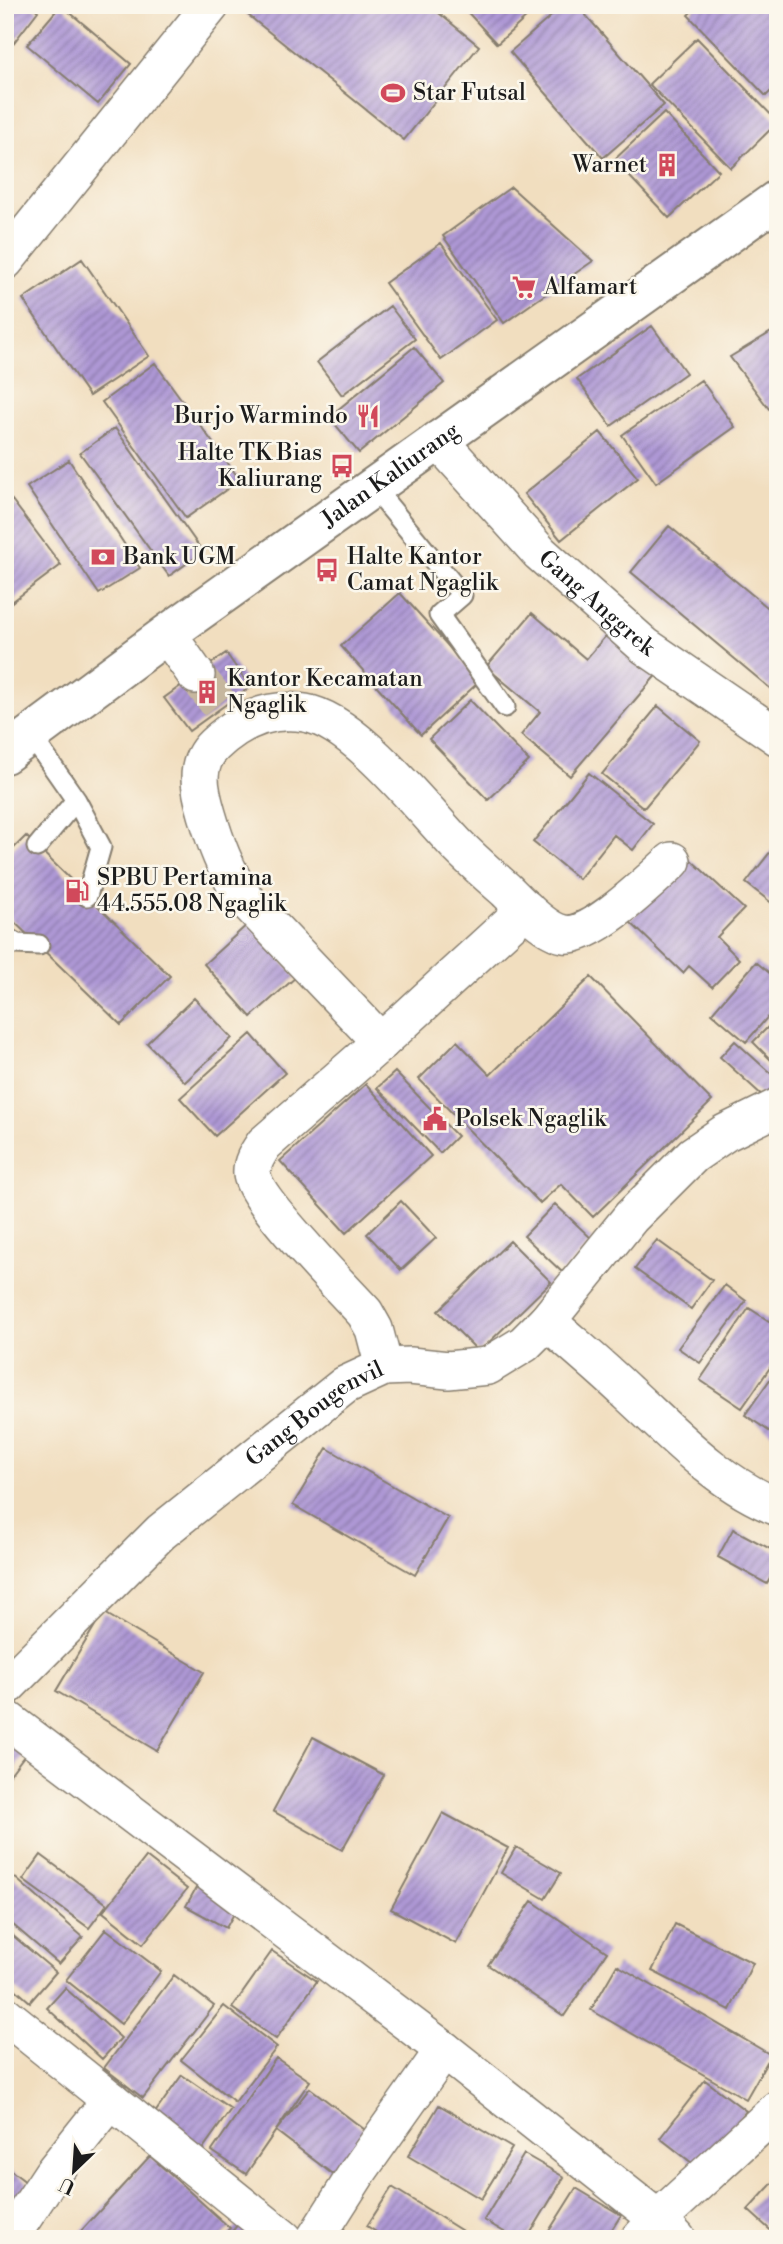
<svg xmlns="http://www.w3.org/2000/svg" width="783" height="2244" font-family="'Libre Bodoni',serif">
	<style>
		.building { fill: url(#building-hatch) }
		.lines { fill: none; stroke-linecap: round; stroke-linejoin: round }
		.street-tunnel { stroke: #c6b79e; stroke-width: 37; stroke-dasharray: 37 18; stroke-linecap: butt }
		.lane-casing { stroke: #867d6e; stroke-width: 23 }
		.street-casing { stroke: #867d6e; stroke-width: 40 }
		.primary-casing { stroke: #867d6e; stroke-width: 42 }
		.lane { stroke: #fff; stroke-width: 19 }
		.street { stroke: #fff; stroke-width: 37 }
		.primary { stroke: #fff; stroke-width: 38 }
		.labels { text-anchor: middle; dominant-baseline: central; stroke-width: 5; stroke-linejoin: round; paint-order: stroke }
		.poi-label { font-size: 23px; fill: #1c1c1c; stroke: #fbf7ec; text-anchor: start }
		.street-label { font-size: 23px; fill: #1c1c1c; stroke: #fbf7ec }
	</style>
	<defs>
		<pattern id="building-hatch" width="6" height="6" patternUnits="userSpaceOnUse" patternTransform="scale(1.75)"><rect width="6" height="6" fill="#ae98d5"/><path d="M-1 1l2-2M0 6l6-6M5 7l2-2" fill="none" stroke="#8d7bac"/></pattern>
	</defs>
	<rect width="100%" height="100%" fill="#fbf7ec"/>
	<filter id="ink" filterUnits="userSpaceOnUse"><feTurbulence type="fractalNoise" baseFrequency=".0143" numOctaves="2"/><feDisplacementMap in="SourceGraphic" scale="14" xChannelSelector="R" yChannelSelector="G"/><feConvolveMatrix kernelMatrix="1 2 1 2 8 2 1 2 1" color-interpolation-filters="sRGB"/></filter>
	<filter id="wash" filterUnits="userSpaceOnUse"><feTurbulence type="fractalNoise" baseFrequency=".00686" numOctaves="4" result="noise"/><feDisplacementMap in="SourceGraphic" scale="28" xChannelSelector="R" yChannelSelector="G"/><feGaussianBlur stdDeviation="1.57" result="paint"/><feColorMatrix in="noise" values="0 0 0 0 0 0 0 0 0 0 0 0 0 0 0 0 0 1.4 0 .05"/><feComposite in="paint" operator="in"/></filter>
	<g filter="url(#wash)">
		<rect width="100%" height="100%" fill="#f1debf"/>
		<g id="blocks">
			<path class="building" d="M5 5H31L38 11 12 45 5 41Z
				M61 5 131 64 98 104 27 45Z
				M239 5H429L479 46 404 140 238 7Z
				M461 5H540L497 44Z
				M564 5H577L664 105 603 158 510 52Z
				M698 5H778V84L766 96 688 15Z
				M697 38 778 122 731 168 649 84Z
				M664 113 719 171 669 218 614 160Z
				M511 187 593 261 504 323 443 236Z
				M441 243 497 320 441 360 385 283Z
				M82 259 149 356 89 396 23 299Z
				M390 306 415 339 342 395 317 362Z
				M652 326 686 373 611 426 577 379Z
				M778 328V403L769 409 730 357Z
				M414 347 444 383 359 453 329 417Z
				M155 363 240 480 186 518 102 402Z
				M701 380 735 427 656 483 622 435Z
				M115 428 203 552 169 576 80 453Z
				M600 432 638 478 561 540 524 494Z
				M69 460 140 568 99 594 27 487Z
				M12 500 61 565 5 607V505Z
				M669 526 778 616V695L631 572Z
				M400 593 480 681 421 735 341 646Z
				M532 613 586 659 609 632 658 673 570 776 521 735 540 712 486 667Z
				M226 653 250 687 189 731 164 698Z
				M470 700 529 761 488 800 429 739Z
				M658 706 700 741 644 808 602 774Z
				M589 773 653 824 633 850 614 835 579 879 533 842Z
				M26 836 170 976 121 1025 5 913V857Z
				M778 842V908L746 883Z
				M689 858 744 909 717 937 739 959 712 987 689 966 683 973 629 921Z
				M249 923 296 977 251 1017 204 964Z
				M756 962 778 980V1005L746 1042 712 1013Z
				M591 977 712 1101 593 1217 561 1184 540 1203 419 1079 457 1041 490 1075Z
				M194 998 232 1038 185 1082 147 1043Z
				M778 1017V1067L753 1042Z
				M251 1034 285 1073 215 1136 180 1098Z
				M735 1041 778 1080 764 1097 720 1057Z
				M395 1072 457 1136 440 1153 377 1088Z
				M366 1084 431 1156 346 1233 280 1161Z
				M401 1201 436 1238 401 1270 367 1234Z
				M555 1204 593 1240 562 1272 524 1236Z
				M657 1240 712 1280 691 1309 635 1269Z
				M510 1241 551 1282 479 1352 438 1311Z
				M725 1285 746 1301 700 1363 678 1348Z
				M749 1308 778 1327V1356L742 1408 700 1380Z
				M778 1368V1430L775 1435 745 1415Z
				M327 1448 448 1518 415 1575 293 1505Z
				M733 1529 778 1553V1564L767 1584 718 1557Z
				M103 1612 204 1672 157 1751 56 1691Z
				M5 1736 27 1752 5 1781Z
				M313 1737 384 1775 342 1850 273 1811Z
				M443 1813 508 1848 456 1944 391 1909Z
				M516 1847 561 1873 545 1899 501 1873Z
				M41 1855 107 1904 89 1928 23 1880Z
				M146 1857 187 1889 143 1944 103 1912Z
				M12 1875 83 1937 59 1964 5 1918V1883Z
				M201 1879 241 1901 226 1928 186 1906Z
				M532 1901 607 1952 564 2016 488 1965Z
				M675 1924 753 1963 730 2010 652 1971Z
				M5 1929 56 1972 30 2002 5 1980Z
				M106 1929 161 1971 121 2024 66 1980Z
				M272 1951 317 1981 276 2039 232 2008Z
				M617 1965 771 2055 746 2099 591 2010Z
				M174 1975 214 2006 143 2098 104 2068Z
				M65 1988 121 2038 102 2059 47 2008Z
				M224 2006 277 2047 235 2102 181 2060Z
				M276 2058 310 2081 246 2174 212 2151Z
				M182 2075 231 2109 201 2151 152 2117Z
				M705 2080 746 2111 701 2170 660 2138Z
				M310 2088 369 2133 335 2176 276 2131Z
				M439 2105 512 2148 481 2199 408 2156Z
				M524 2154 564 2177 527 2239H516L484 2220Z
				M150 2156 230 2228 220 2239H90L81 2231Z
				M5 2166 31 2186 5 2219Z
				M778 2177V2237L748 2210Z
				M392 2187 467 2234 463 2239H387L367 2226Z
				M576 2188 621 2215 606 2239H544Z
				M243 2218 267 2239H226Z"/>
		</g>
	</g>
	<g filter="url(#ink)">
		<use href="#blocks" fill-opacity="0" stroke="#867d6e" stroke-width="2"/>
		<g class="lines">
			<path class="street-tunnel" d="M196 675 222 708"/>
			<g class="lane-casing">
				<path id="lane" d="M373 487 462 595 439 615 505 707
					M32 737 76 800 101 847 87 896
					M37 847 76 800
					M5 937 17 944 39 945"/>
			</g>
			<g class="street-casing">
				<g id="street">
					<path d="M5 261 211 5"/>
					<path id="s1" d="M438 440 540 553 645 646 778 737"/>
					<path d="M167 634 196 675"/>
					<path d="M381 1042 242 896C225 868 216 845 207 814 200 790 193 765 214 745 239 721 269 707 305 713 355 721 423 810 459 847 474 862 490 876 506 890 520 904 545 931 564 934 591 939 652 879 672 861"/>
					<path d="M547 1321C574 1345 602 1368 628 1393 674 1435 719 1484 778 1507"/>
					<path d="M384 1367 374 1329 365 1313C344 1290 254 1199 252 1174 251 1163 258 1153 264 1144L381 1042 526 909"/>
					<path id="s2" d="M5 1688 161 1532 345 1385 384 1367 410 1366 448 1370 488 1366 524 1344 547 1321 631 1217 693 1155 725 1133 778 1107"/>
					<path d="M5 1718 444 2050 658 2219 640 2239"/>
					<path d="M5 2015 284 2239"/>
					<path d="M9 2239 52 2174 111 2100"/>
					<path d="M315 2239 357 2173 444 2050"/>
					<path d="M677 2239 658 2219 778 2109"/>
				</g>
			</g>
			<g class="primary-casing">
				<g id="primary">
					<path id="s3" d="M5 754 167 634 778 199"/>
				</g>
			</g>
			<use href="#lane" class="lane"/>
			<use href="#street" class="street"/>
			<use href="#primary" class="primary"/>
		</g>
	</g>
	<defs>
		<g id="stadium-bare" transform="scale(1.89)"><path d="M0-5a6.5 5 0 1 0 0 10a6.5 5 0 1 0 0-10ZM-3.5-1.8h7v3.6h-7Z" fill="#d1495b" stroke="#fbf7ec" stroke-width="2.5" paint-order="stroke"/></g>
		<g id="building-bare" transform="scale(1.89)"><path d="M-4-6H4V6H1V3H-1V6H-4ZM-2.5-4.3h1.7v1.8h-1.7ZM.8-4.3h1.7v1.8H.8ZM-2.5-1h1.7V.8h-1.7ZM.8-1h1.7V.8H.8Z" fill="#d1495b" stroke="#fbf7ec" stroke-width="2.5" paint-order="stroke"/></g>
		<g id="supermarket-bare" transform="scale(1.89)"><path d="M-6-5.5h2.5l.6 2H6L4.5 2H-2.5L-4.4-4H-6ZM-1.5 3.2a1.3 1.3 0 1 0 .1 0ZM3 3.2a1.3 1.3 0 1 0 .1 0Z" fill="#d1495b" stroke="#fbf7ec" stroke-width="2.5" paint-order="stroke"/></g>
		<g id="restaurant-bare" transform="scale(1.89)"><path d="M-5-6h1v4h1v-4h1v4h1v-4h1v5L-1.5 .5V6h-2V.5L-5-1ZM5-6V6H3V1.5H1.5Q1.5-4 5-6Z" fill="#d1495b" stroke="#fbf7ec" stroke-width="2.5" paint-order="stroke"/></g>
		<g id="bus-bare" transform="scale(1.89)"><path d="M-5-6H5V4H4V6H2V4H-2V6H-4V4H-5ZM-3.5-4V0h7V-4ZM-3.5 1.2v1.5H-2V1.2ZM2 1.2v1.5H3.5V1.2Z" fill="#d1495b" stroke="#fbf7ec" stroke-width="2.5" paint-order="stroke"/></g>
		<g id="bank-bare" transform="scale(1.89)"><path d="M-6-4H6V4H-6ZM0-2.3a2.3 2.3 0 1 0 0 4.6a2.3 2.3 0 1 0 0-4.6Z" fill="#d1495b" stroke="#fbf7ec" stroke-width="2.5" paint-order="stroke"/></g>
		<g id="fuel-bare" transform="scale(1.89)"><path d="M-5.5-6h7V0h2V4h1.3V-2.5L3-4.5l.8-.8L6-3V5H2.5V1h-1V6h-7ZM-4.2-4.7v3.2H.2V-4.7Z" fill="#d1495b" stroke="#fbf7ec" stroke-width="2.5" paint-order="stroke"/></g>
		<g id="civic-bare" transform="scale(1.89)"><path d="M-.6-6.5H3V-4.5H.6V-3L4-1V1h2V6H-6V1h2V-1L-.6-3ZM-1.2 2.5V6h2.4V2.5Z" fill="#d1495b" stroke="#fbf7ec" stroke-width="2.5" paint-order="stroke"/></g>
	</defs>
	<g fill-rule="evenodd">
		<use href="#stadium-bare" x="393" y="93"/>
		<use href="#building-bare" x="667" y="165"/>
		<use href="#supermarket-bare" x="524" y="287"/>
		<use href="#restaurant-bare" x="368" y="416"/>
		<use href="#bus-bare" x="342" y="466"/>
		<use href="#bank-bare" x="103" y="557"/>
		<use href="#bus-bare" x="327" y="570"/>
		<use href="#building-bare" x="207" y="692"/>
		<use href="#fuel-bare" x="77" y="891"/>
		<use href="#civic-bare" x="435" y="1119"/>
	</g>
	<g class="labels">
		<g class="poi-label">
			<text x="413" y="93">Star Futsal</text>
			<text x="647" y="165" text-anchor="end">Warnet</text>
			<text x="544" y="287">Alfamart</text>
			<text x="348" y="416" text-anchor="end">Burjo Warmindo</text>
			<text x="322" y="453" text-anchor="end">Halte TK Bias<tspan x="322" dy="26">Kaliurang</tspan></text>
			<text x="123" y="557">Bank UGM</text>
			<text x="347" y="557">Halte Kantor<tspan x="347" dy="26">Camat Ngaglik</tspan></text>
			<text x="227" y="679">Kantor Kecamatan<tspan x="227" dy="26">Ngaglik</tspan></text>
			<text x="97" y="878">SPBU Pertamina<tspan x="97" dy="26">44.555.08 Ngaglik</tspan></text>
			<text x="455" y="1119">Polsek Ngaglik</text>
		</g>
		<g class="street-label">
			<text stroke="none"><textPath href="#s3" startOffset="476">Jalan Kaliurang</textPath></text>
			<text stroke="none"><textPath href="#s1" startOffset="228">Gang Anggrek</textPath></text>
			<text stroke="none"><textPath href="#s2" startOffset="415">Gang Bougenvil</textPath></text>
		</g>
	</g>
	<rect width="783" height="2244" fill="none" stroke="#fbf7ec" stroke-width="28"/>
	<g transform="translate(74 2171) rotate(205)" stroke="#fbf7ec" stroke-width="5" paint-order="stroke">
	<path d="M0-5L12 26L0 18L-12 26Z" fill="#1c1c1c"/>
	<text y="-10" font-size="19" font-weight="bold" text-anchor="middle" fill="#1c1c1c">U</text>
	</g>
</svg>
